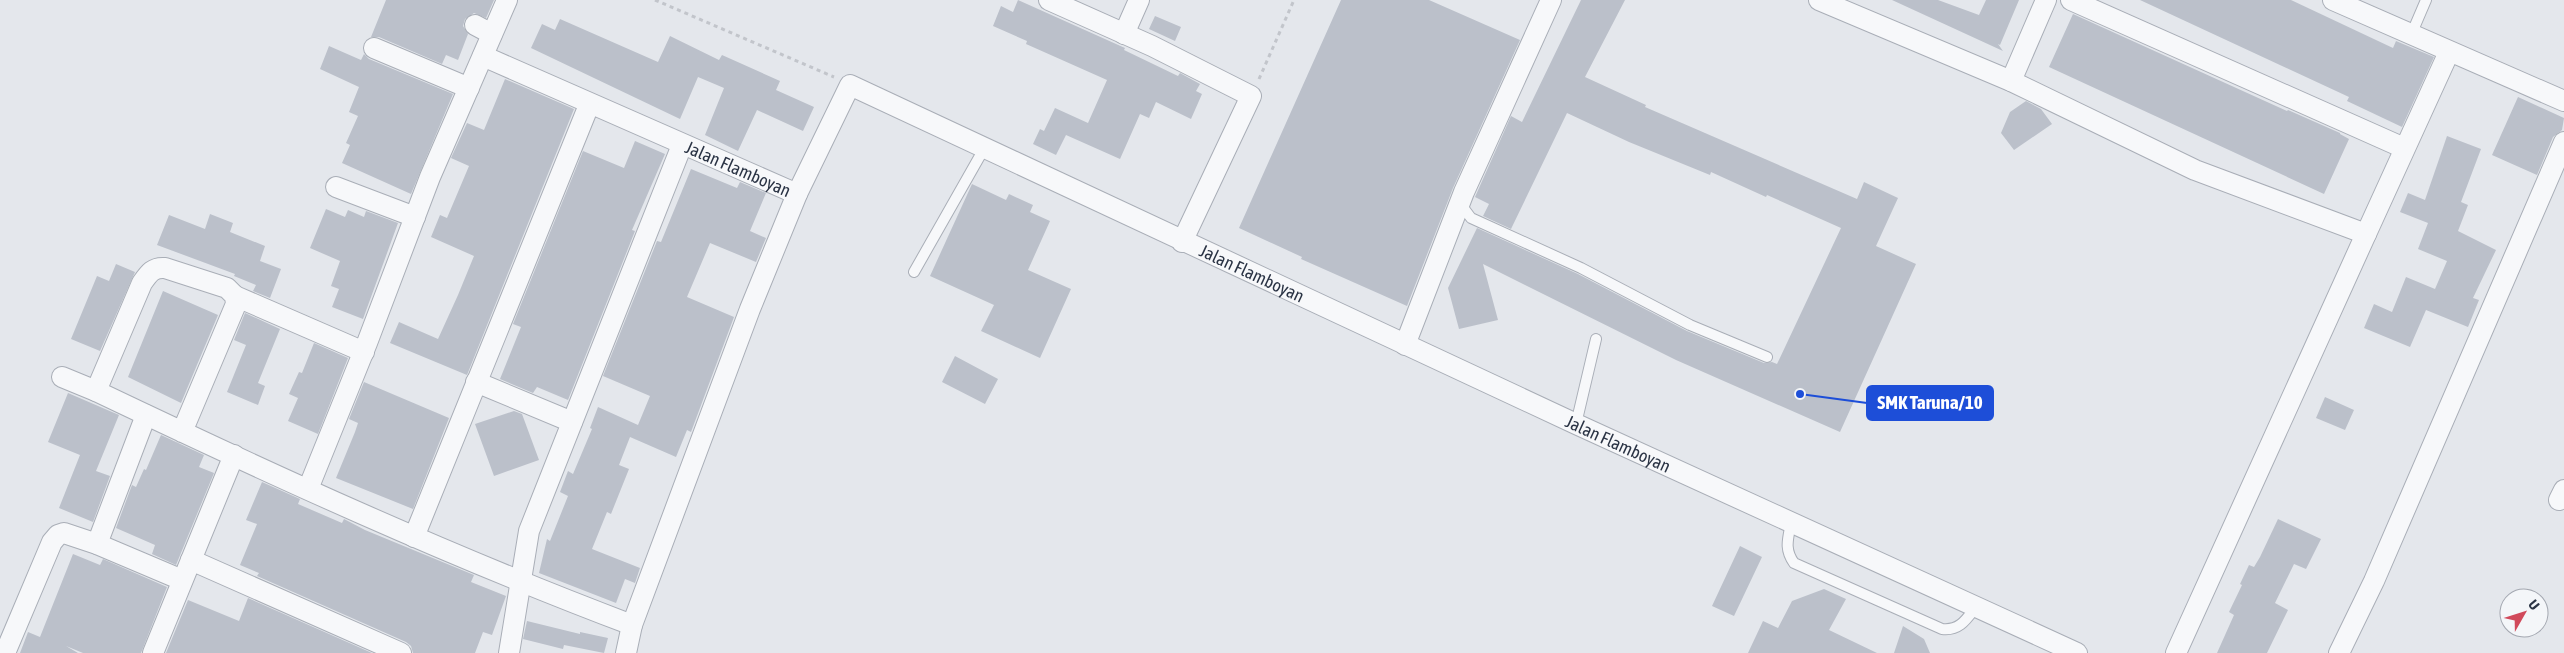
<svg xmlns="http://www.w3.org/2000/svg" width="2564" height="653" font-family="'Asap Condensed',sans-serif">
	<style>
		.building { fill: #bbc0ca }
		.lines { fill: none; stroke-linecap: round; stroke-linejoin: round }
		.lane-casing { stroke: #a9aeb7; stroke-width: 12 }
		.street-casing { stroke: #a9aeb7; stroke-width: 22 }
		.path { stroke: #c2c5cb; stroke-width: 3; stroke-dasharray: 4 4; stroke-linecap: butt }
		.lane { stroke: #f7f8fa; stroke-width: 10 }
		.street { stroke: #f7f8fa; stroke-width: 20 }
		.labels { text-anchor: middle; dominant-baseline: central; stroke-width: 5; stroke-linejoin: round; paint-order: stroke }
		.street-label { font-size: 18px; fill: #2b3445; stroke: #f4f6f9 }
		.leader { fill: none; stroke: #1d4ed8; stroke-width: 2 }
		.callout-dot { fill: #1d4ed8; stroke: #f4f6f9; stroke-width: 2 }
		.callout { fill: #1d4ed8; stroke: #1d4ed8; stroke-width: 2 }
		.callout-label { font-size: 19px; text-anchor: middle; font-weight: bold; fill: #fff }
	</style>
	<rect width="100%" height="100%" fill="#e4e7ec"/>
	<path class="building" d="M386 0H494L486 18 474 13 465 19 463 26 468 34 458 60 446 55 442 64 379 37H371Z
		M1018 0 1125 48 1124 50 1178 76 1180 73 1200 84 1196 91 1202 94 1191 119 1156 102 1149 118 1140 114 1120 159 1066 135 1056 155 1033 144 1040 129 1044 131 1055 108 1088 123 1107 80 1026 44 1027 41 993 26 1001 6 1013 12Z
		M1341 0H1429L1520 40 1453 188 1407 306 1301 259 1302 257 1239 228Z
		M1581 0H1625L1585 77 1646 105 1645 107 1857 199 1864 182 1898 198 1876 246 1916 264 1840 432 1676 360 1483 264 1498 320 1459 329 1448 288 1477 228 1578 274 1687 331 1764 363 1772 362 1777 364 1841 228 1767 195 1766 197 1711 172 1710 175 1629 142 1567 113 1511 229 1483 216 1489 204 1475 197 1511 116 1522 122Z
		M1892 0H1938L1979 15 1986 0H2019L2000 45 1998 44 2003 51Z
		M2140 0H2291L2393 48 2396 41 2434 57 2402 127 2347 101 2349 97Z
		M2073 14 2287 111 2288 110 2340 133V134L2349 139 2324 194 2049 67Z
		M1155 16 1181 27 1175 41 1149 29Z
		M560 19 658 62 670 36 719 60 722 55 780 81 776 90 814 107 803 131 757 110 738 151 705 135 724 88 698 77 680 119 531 48 542 24 555 30Z
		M329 46 361 60 364 54 369 59 453 94 411 194 342 163 350 145 346 143 358 116 349 112 359 87 320 69Z
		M505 79 574 109 467 375 390 343 399 322 438 339 458 295 474 256 431 237 440 215 447 218 469 166 451 158 467 123 484 130Z
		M2518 97 2564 118 2562 130 2553 137 2537 175 2492 155Z
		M2026 101 2041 109 2052 124 2014 150 2001 133 2010 112Z
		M2447 136 2481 149 2461 202 2468 205 2458 231 2496 250 2473 298 2479 300 2468 327 2426 310 2410 347 2364 328 2374 304 2392 312 2406 277 2435 289 2447 261 2418 249 2428 223 2400 212 2408 193 2425 200Z
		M635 141 665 154 632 230 635 231 568 400 537 387 533 393 500 379 521 327 513 324 583 151 624 168Z
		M691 169 737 188 740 182 766 193 750 231 766 238 756 262 710 243 687 297 734 317 691 432 687 430 676 457 630 437 619 465 629 469 611 514 607 512 592 549 640 568 635 583 625 579 616 603 539 573 547 539 550 541 568 496 560 492 568 471 573 474 592 429 590 428 598 407 638 425 650 396 603 376 657 241 661 242Z
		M972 184 1006 200 1009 194 1033 205 1030 212 1050 221 1028 270 1071 289 1040 358 981 331 994 305 930 276Z
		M326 209 345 217 348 210 364 217 366 211 398 223 363 319 332 307 339 289 331 286 340 261 310 248Z
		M210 214 233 223 230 232 265 246 260 261 281 269 270 298 253 291 256 285 234 276 235 274 157 245 169 215 205 229Z
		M116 264 135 272 100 351 71 339 97 276 109 281Z
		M163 291 218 315 181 403 128 377Z
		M245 313 280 329 258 383 265 386 258 405 227 392 246 345 234 340Z
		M314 343 348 358 318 434 288 421 298 398 289 394 299 372 302 373Z
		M955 356 998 379 985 404 942 382Z
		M364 382 449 418 413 509 336 478 355 432 358 423 349 419Z
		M68 393 119 415 96 471 110 476 93 522 59 508 80 455 48 442Z
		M2325 397 2354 410 2345 430 2316 418Z
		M514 411 522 414 539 460 494 476 475 424Z
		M161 435 204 455 199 467 214 473 176 565 152 554 155 545 116 528 132 485 136 487 144 469 146 470Z
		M262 482 300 499 298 504 342 523 344 519 365 530 474 575 471 582 506 596 492 635 483 632 475 653H413L411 646 406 642 257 576 259 573 240 565 257 524 246 520Z
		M2278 519 2321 539 2306 569 2294 564 2275 603 2288 610 2267 653H2217L2234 615 2229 612 2242 585 2240 584 2249 565 2254 567 2260 557Z
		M1740 546 1762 557 1734 616 1712 606Z
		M73 554 100 565 103 559 167 587 141 653H83L66 646 78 653H20L28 632 40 637Z
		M1824 589 1846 599 1829 630 1877 653H1748L1763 621 1778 628 1792 601Z
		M248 598 372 653H166L188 600 239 621Z
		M527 621 580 634V632L608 638 604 653 564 645 563 649 523 639Z
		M1903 626 1924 639 1930 653H1894Z"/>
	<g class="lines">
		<g class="lane-casing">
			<path id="lane" d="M2411 35 2426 0
				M1462 202V206L1471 218 1581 268 1690 325 1767 357
				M914 272 985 147
				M1576 424 1596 339
				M1791 523C1788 539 1784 549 1794 563L1942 629C1959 631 1966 620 1975 608"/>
		</g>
		<g class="street-casing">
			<g id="street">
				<path d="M1049 0 1152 46 1251 96 1182 242"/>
				<path d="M1819 0 2011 81 2195 170 2366 234 2449 52"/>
				<path d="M2071 0 2404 148"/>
				<path d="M2333 0 2564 101"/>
				<path d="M475 25 492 34"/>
				<path d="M1124 34 1139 0"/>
				<path d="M374 48 469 88"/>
				<path id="s1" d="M483 56 797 194 850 85 1576 424 2077 653"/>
				<path d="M2011 81 2046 0"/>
				<path d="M336 187 415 217"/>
				<path d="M235 296 364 352"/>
				<path d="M1405 345 1464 192 1551 0"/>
				<path d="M62 377 96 391"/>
				<path d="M476 382 572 422"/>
				<path d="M182 432 236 304 235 296 227 288 165 268C153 267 149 273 142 283L96 391C272 475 449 556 632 625"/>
				<path d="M308 489 367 343 430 177 507 0"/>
				<path d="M2559 500 2564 490"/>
				<path d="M414 537 589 105"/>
				<path d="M97 544 146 415"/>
				<path d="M191 560 401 653"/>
				<path d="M5 653 52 542 58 535 64 533 97 544 182 580"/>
				<path d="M153 653 234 455"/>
				<path d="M509 653 529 531 682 145"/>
				<path d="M626 653 632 625 750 309 797 194"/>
				<path d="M2176 653 2366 234"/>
				<path d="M2339 653 2374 581 2564 142"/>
			</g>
		</g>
		<path class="path" d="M655 0 834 77
			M1259 79 1294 0"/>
		<use href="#lane" class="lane"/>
		<use href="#street" class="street"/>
	</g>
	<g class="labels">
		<g class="street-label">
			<text stroke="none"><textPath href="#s1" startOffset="279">Jalan Flamboyan</textPath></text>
			<text stroke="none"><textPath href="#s1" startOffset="908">Jalan Flamboyan</textPath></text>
			<text stroke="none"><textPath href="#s1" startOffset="1312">Jalan Flamboyan</textPath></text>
		</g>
	</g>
	<path class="leader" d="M1800 394L1867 403"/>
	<circle class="callout-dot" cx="1800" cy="394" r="5"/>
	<rect class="callout" x="1867" y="386" width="126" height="34" rx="5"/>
	<g class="callout-label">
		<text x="1930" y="409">SMK Taruna/10</text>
	</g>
	<g transform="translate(2524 613) rotate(51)"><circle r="24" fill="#f4f6f9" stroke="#a4a8b1"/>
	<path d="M0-4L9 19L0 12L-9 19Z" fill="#d1495b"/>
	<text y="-8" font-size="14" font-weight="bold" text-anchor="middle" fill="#2b3445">U</text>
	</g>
</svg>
